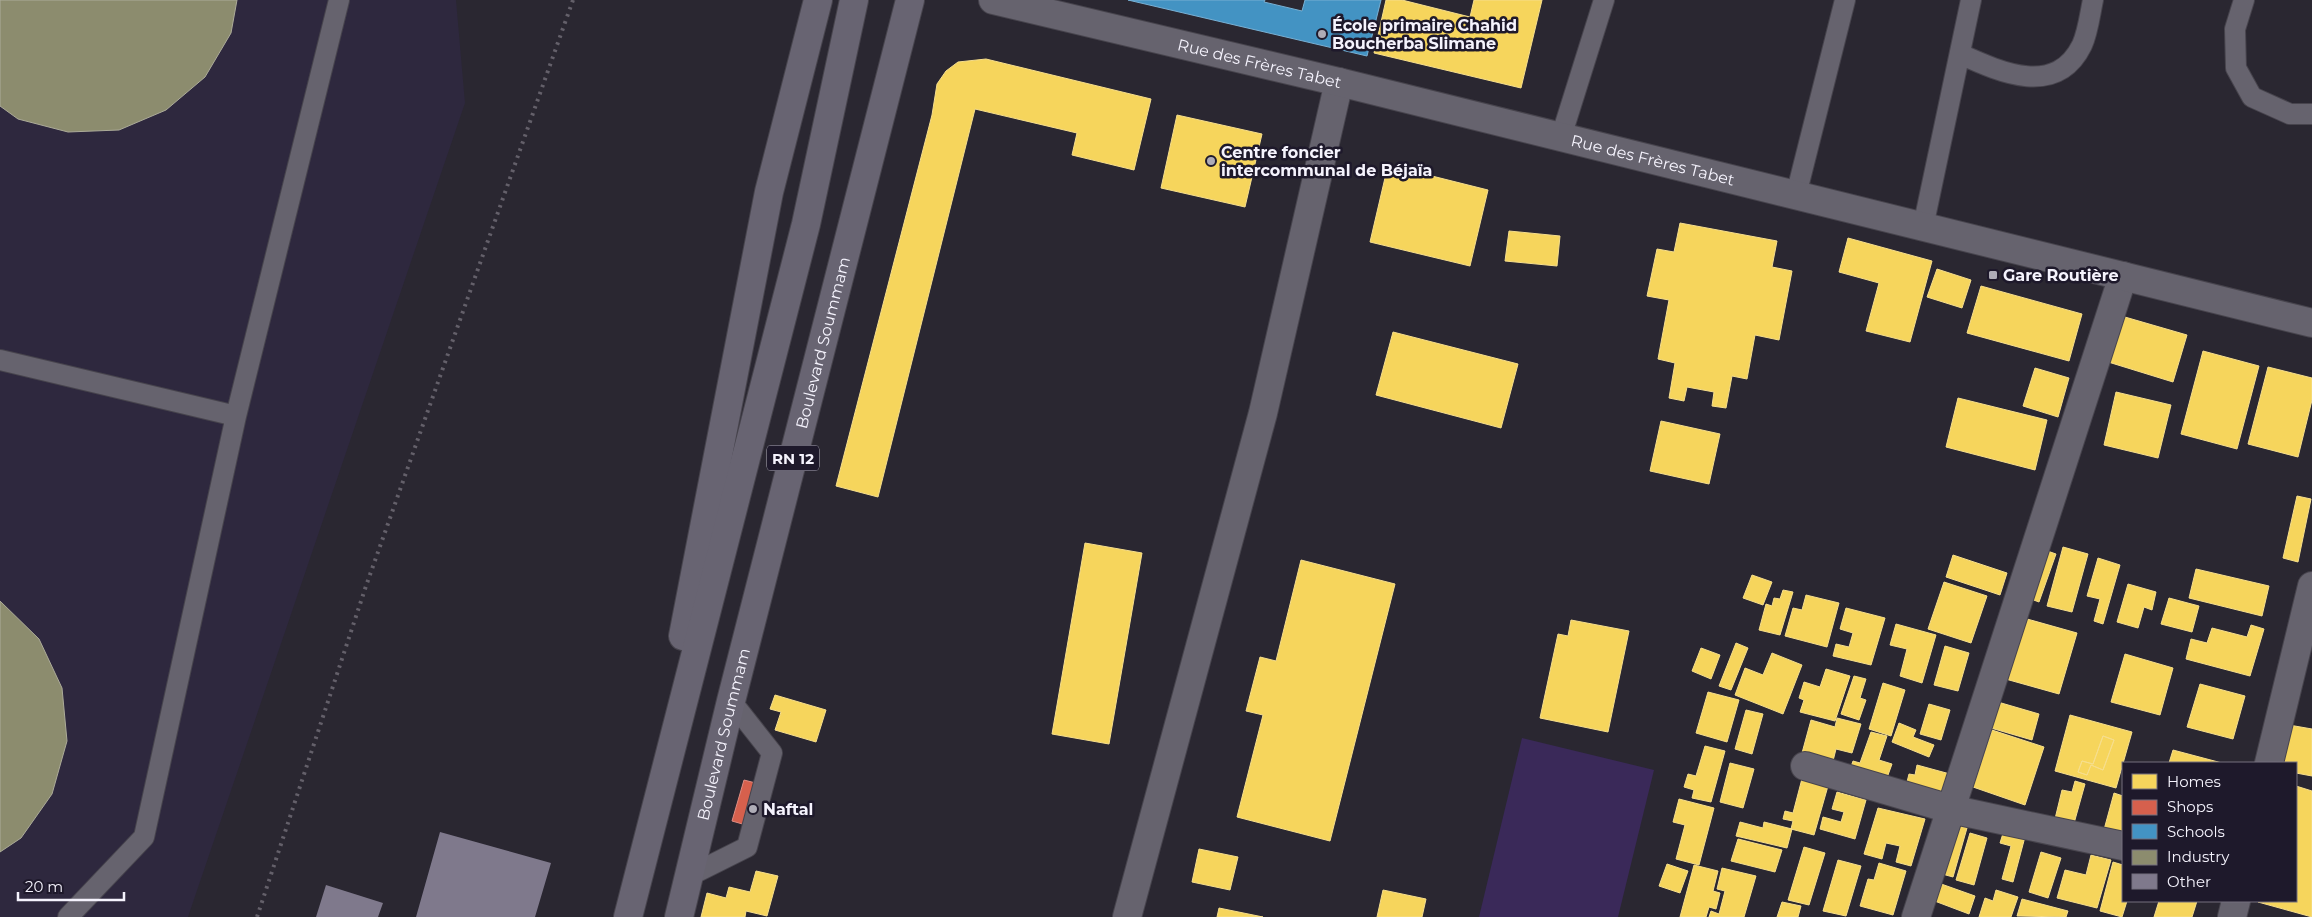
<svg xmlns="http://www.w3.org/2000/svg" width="2312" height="917" font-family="Montserrat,sans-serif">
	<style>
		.built { fill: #2e283e }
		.green { fill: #3a2959 }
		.homes { fill: #f6d55c; stroke: #f6de8c; fill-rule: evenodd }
		.shops { fill: #d6604d; stroke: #df8c82 }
		.schools { fill: #4393c3; stroke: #78b0d4 }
		.industry { fill: #8c8c6e; stroke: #acab99 }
		.building { fill: #7f798c }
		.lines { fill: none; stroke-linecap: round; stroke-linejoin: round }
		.service-casing { stroke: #47444d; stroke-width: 22 }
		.minor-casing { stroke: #47444d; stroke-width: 30 }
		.tertiary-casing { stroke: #47444d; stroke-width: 30 }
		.primary-casing { stroke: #47444d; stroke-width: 30 }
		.service { stroke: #66636e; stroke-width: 20 }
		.minor { stroke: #66636e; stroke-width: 28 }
		.tertiary { stroke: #66636e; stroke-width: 28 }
		.primary { stroke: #686472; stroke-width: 28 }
		.rail { stroke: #64606a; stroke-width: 4; stroke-dasharray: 2.5 5; stroke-linecap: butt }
		.poi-dot { fill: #aeacb6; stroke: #1e192b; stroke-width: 2 }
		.labels { text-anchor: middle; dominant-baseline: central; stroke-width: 5; stroke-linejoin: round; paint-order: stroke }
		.shield { fill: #1e192b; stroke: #b4b2be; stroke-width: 1 }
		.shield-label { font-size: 15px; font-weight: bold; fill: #f5f3fd }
		.poi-label { font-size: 16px; font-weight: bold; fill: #f5f3fd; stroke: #1e192b; text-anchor: start }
		.street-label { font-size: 16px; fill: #f5f3fd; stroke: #1e192b }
	</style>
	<rect width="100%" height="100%" fill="#2a2731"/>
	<path class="built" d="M0 0H456L465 103 188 917H0Z"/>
	<path class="green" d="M1522 738 1654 770 1618 917H1479Z"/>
	<path class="homes" d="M1386 0H1402L1470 17 1474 0H1542L1521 88 1374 53Z
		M986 59 1151 99 1134 170 1072 155 1077 133 975 109 878 497 836 486 932 115 937 84 946 71 958 62Z
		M1177 115 1262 134 1245 207 1161 188Z
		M1388 165 1488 190 1470 266 1370 242Z
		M1680 223 1777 241 1772 267 1792 271 1779 340 1755 335 1747 379 1732 376 1726 408 1712 406 1714 392 1687 387 1684 401 1669 398 1675 363 1658 359 1669 300 1647 296 1657 249 1674 252Z
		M1509 231 1560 236 1557 266 1505 261Z
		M1848 238 1932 261 1910 342 1866 331 1879 283 1839 272Z
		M1937 269 1971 280 1962 308 1927 297Z
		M1981 286 2082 314 2069 361 1967 333Z
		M2118 315 2187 335 2173 382 2105 361Z
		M1393 332 1518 364 1501 428 1376 395Z
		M2203 351 2259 366 2237 449 2181 434Z
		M2268 367 2312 378V400L2298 457 2248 444Z
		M2035 368 2069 378 2058 417 2023 406Z
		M2116 392 2171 405 2158 458 2104 445Z
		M1958 398 2047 420 2035 470 1946 447Z
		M1661 421 1720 434 1709 484 1650 471Z
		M2297 496 2311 499 2298 562 2283 558Z
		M1085 543 1142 553 1109 744 1052 734Z
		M2063 547 2088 554 2072 612 2047 606Z
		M2039 548 2056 554 2039 602 2023 596Z
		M1953 555 2007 573 2000 595 1946 577Z
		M2098 558 2120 565 2103 624 2094 621 2100 599 2087 596Z
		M1301 560 1395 584 1330 841 1237 817 1263 715 1246 711 1260 657 1276 661Z
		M2196 569 2269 586 2262 616 2189 598Z
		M1752 575 1772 582 1763 605 1743 598Z
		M1944 582 1987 596 1971 643 1928 629Z
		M2128 584 2156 592 2152 610 2144 607 2138 628 2117 622Z
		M1783 590 1793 592 1780 635 1759 630 1766 604 1772 606 1774 598 1780 599Z
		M1806 595 1839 603 1827 647 1785 636 1793 608 1802 610Z
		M2169 598 2199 606 2192 632 2161 624Z
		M1846 608 1885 618 1871 665 1833 656 1836 644 1849 647 1853 633 1840 629Z
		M2020 617 2077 633 2059 694 2002 678Z
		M1571 620 1629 631 1608 732 1540 718 1558 634 1568 636Z
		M1896 624 1936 635 1922 683 1900 676 1907 649 1890 645Z
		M2251 625 2264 629 2250 676 2186 659 2191 639 2207 643 2212 628 2247 637Z
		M1736 643 1748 648 1731 690 1719 686Z
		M1945 646 1969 653 1958 691 1934 685Z
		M1701 648 1720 655 1711 679 1692 671Z
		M1772 653 1802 665 1783 714 1735 695 1745 668 1763 675Z
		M2125 654 2173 668 2160 715 2111 702Z
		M1826 669 1850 676 1835 721 1800 712 1804 700 1799 698 1804 682 1820 687Z
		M1854 676 1866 679 1860 698 1866 700 1859 720 1841 714Z
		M1883 683 1905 690 1891 736 1869 729Z
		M2200 684 2245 696 2233 739 2187 727Z
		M1708 692 1739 700 1727 742 1696 733Z
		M775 695 826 710 816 742 775 730 781 712 770 709Z
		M1991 700 2039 714 2032 740 1984 726Z
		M1929 704 1950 710 1941 740 1920 734Z
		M1746 710 1763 714 1752 754 1735 749Z
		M2070 715 2132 732 2116 788 2055 771ZM2103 736 2114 740 2103 770 2091 765 2087 775 2078 772 2082 761 2093 764Z
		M1837 718 1861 724 1852 753 1836 749 1833 761 1802 753 1811 720 1835 727Z
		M1899 723 1916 730 1913 737 1934 745 1929 757 1892 742Z
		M2289 725 2312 729V776L2296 773V763H2282Z
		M1992 730 2044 747 2025 805 1973 787Z
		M1871 732 1887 736 1879 760 1892 764 1884 786 1848 775 1853 761 1860 763Z
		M2103 736 2114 740 2103 770 2091 765 2087 775 2078 772 2082 761 2093 764Z
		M1705 746 1725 751 1711 802 1692 798 1694 790 1684 787 1688 774 1696 776Z
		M2173 750 2222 763H2169Z
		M1730 763 1754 769 1743 808 1720 802Z
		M1917 765 1950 774 1943 800 1905 790 1909 774 1915 775Z
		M1804 771 1830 779 1814 835 1791 829 1793 821 1783 819 1785 811 1793 813Z
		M2075 781 2085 784 2073 827 2054 823 2062 790 2072 792Z
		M2296 786 2312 791V917L2258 902 2296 901Z
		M1837 792 1866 800 1855 839 1820 829 1823 817 1841 822 1844 812 1832 809Z
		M2114 793 2123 796V841L2102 837Z
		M1679 799 1714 808 1699 865 1676 859 1685 825 1673 822Z
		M1878 808 1925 819 1911 866 1896 862 1900 846 1886 843 1882 859 1864 854Z
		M1740 822 1763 828 1764 822 1792 829 1787 848 1736 836Z
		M1949 823 1967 828 1953 877 1935 872Z
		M2005 827 2026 833 2013 882 2002 879 2011 846 2000 843Z
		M1970 833 1987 838 1974 885 1956 880Z
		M1738 839 1782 850 1775 872 1731 861Z
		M1804 847 1825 853 1809 905 1788 900Z
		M1199 849 1238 857 1230 890 1192 882Z
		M2041 852 2061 858 2048 898 2029 892Z
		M2091 855 2111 860 2097 908 2057 898 2065 870 2086 875Z
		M1838 860 1861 866 1846 916 1823 911Z
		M2113 862 2123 865V901H2127L2122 917 2100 911Z
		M1879 863 1906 871 1893 915 1860 906 1868 879 1874 880Z
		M1667 864 1688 871 1680 893 1659 886Z
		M1694 865 1718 871 1713 891 1720 893 1716 909 1709 907 1706 917H1680Z
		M1722 868 1756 876 1744 917H1709L1711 911 1719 914 1725 891 1717 889Z
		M756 871 778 876 767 916 746 911 745 917H701L707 893 726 898 729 887 750 892Z
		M1930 880 1975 896 1969 914 1924 897Z
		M1383 890 1426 899 1422 917H1377Z
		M1996 890 2018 897 2011 917H1979L1985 898 1993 901Z
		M2022 899 2068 911 2066 917 2017 916Z
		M2159 901H2197L2192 917H2154Z
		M1782 902 1801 906 1798 917H1777Z
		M1219 908 1263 917H1217Z"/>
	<path class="shops" d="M744 780 771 787 760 829 732 821Z"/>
	<path class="schools" d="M1128 0H1265L1264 2 1302 11 1305 0H1381L1367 56Z"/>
	<path class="industry" d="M0 0H237L231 33 205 77 166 110 119 130 68 132 18 119 0 106Z
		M0 601 39 639 62 688 67 741 52 794 21 838 0 852Z"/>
	<path class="building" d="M440 832 551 863 535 917H416Z
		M326 885 383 903 378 917H316Z"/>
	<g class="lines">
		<g class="service-casing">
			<path id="service" d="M2244 0 2235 29 2236 68 2252 97 2290 114H2312
				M1960 54C2000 72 2056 98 2082 45 2088 32 2090 14 2093 0
				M1561 137 1604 0
				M1796 195 1845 0
				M1923 227 1971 0
				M0 360 236 416
				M689 876 747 847 772 753 731 701
				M68 917 144 837 236 416 339 0"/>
		</g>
		<g class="minor-casing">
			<path id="minor" d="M2269 763 2312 586
				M1805 766 1950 809 2123 846
				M1127 917 1263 413 1339 82
				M1916 917 2123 276
				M2232 917 2236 901"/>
		</g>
		<g class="tertiary-casing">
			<g id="tertiary">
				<path id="s1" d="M993 0 1339 82 2312 323"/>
			</g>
		</g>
		<g class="primary-casing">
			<g id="primary">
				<path d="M683 636 769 192 818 0"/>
				<path d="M628 917 806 224 854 0"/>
				<path id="s2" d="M679 917 731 701 910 0"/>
			</g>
		</g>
		<use href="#service" class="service"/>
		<use href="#minor" class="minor"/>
		<use href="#tertiary" class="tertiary"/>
		<use href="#primary" class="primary"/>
		<path class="rail" d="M257 917 366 586 573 0"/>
	</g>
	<g class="poi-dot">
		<circle cx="1322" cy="34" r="5"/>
		<circle cx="1211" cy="161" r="5"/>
		<rect x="1988" y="270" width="10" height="10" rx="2.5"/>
		<circle cx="753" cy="809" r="5"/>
	</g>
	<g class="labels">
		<rect class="shield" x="767" y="445.5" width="52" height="25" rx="4"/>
		<g class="shield-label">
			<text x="793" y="458">RN 12</text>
		</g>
		<g class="poi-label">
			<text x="1332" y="25">École primaire Chahid<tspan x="1332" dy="18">Boucherba Slimane</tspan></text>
			<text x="1221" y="152">Centre foncier<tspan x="1221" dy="18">intercommunal de Béjaïa</tspan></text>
			<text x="2003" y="275">Gare Routière</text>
			<text x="763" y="809">Naftal</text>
		</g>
		<g class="street-label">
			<text stroke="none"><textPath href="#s1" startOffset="274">Rue des Frères Tabet</textPath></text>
			<text stroke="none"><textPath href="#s1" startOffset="679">Rue des Frères Tabet</textPath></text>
			<text stroke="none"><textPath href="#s2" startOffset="592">Boulevard Soummam</textPath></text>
			<text stroke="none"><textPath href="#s2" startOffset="188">Boulevard Soummam</textPath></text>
		</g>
	</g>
	<rect x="2122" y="762" width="175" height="140" fill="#1e192b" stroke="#74707f"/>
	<rect x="2132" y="774" width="25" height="15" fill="#f6d55c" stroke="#74707f"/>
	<text x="2167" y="787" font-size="15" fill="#f5f3fd">Homes</text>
	<rect x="2132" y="800" width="25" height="15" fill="#d6604d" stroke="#74707f"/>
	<text x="2167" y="812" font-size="15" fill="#f5f3fd">Shops</text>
	<rect x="2132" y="824" width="25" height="15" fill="#4393c3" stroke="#74707f"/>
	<text x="2167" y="837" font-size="15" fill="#f5f3fd">Schools</text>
	<rect x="2132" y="850" width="25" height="15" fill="#8c8c6e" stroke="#74707f"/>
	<text x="2167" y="862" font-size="15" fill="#f5f3fd">Industry</text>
	<rect x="2132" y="874" width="25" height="15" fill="#7f798c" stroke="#74707f"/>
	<text x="2167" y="887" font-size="15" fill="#f5f3fd">Other</text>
	<path d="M18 892v8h106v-8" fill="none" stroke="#f5f3fd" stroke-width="2.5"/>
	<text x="25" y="892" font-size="15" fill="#f5f3fd" stroke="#1e192b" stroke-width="4" paint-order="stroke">20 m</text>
</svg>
